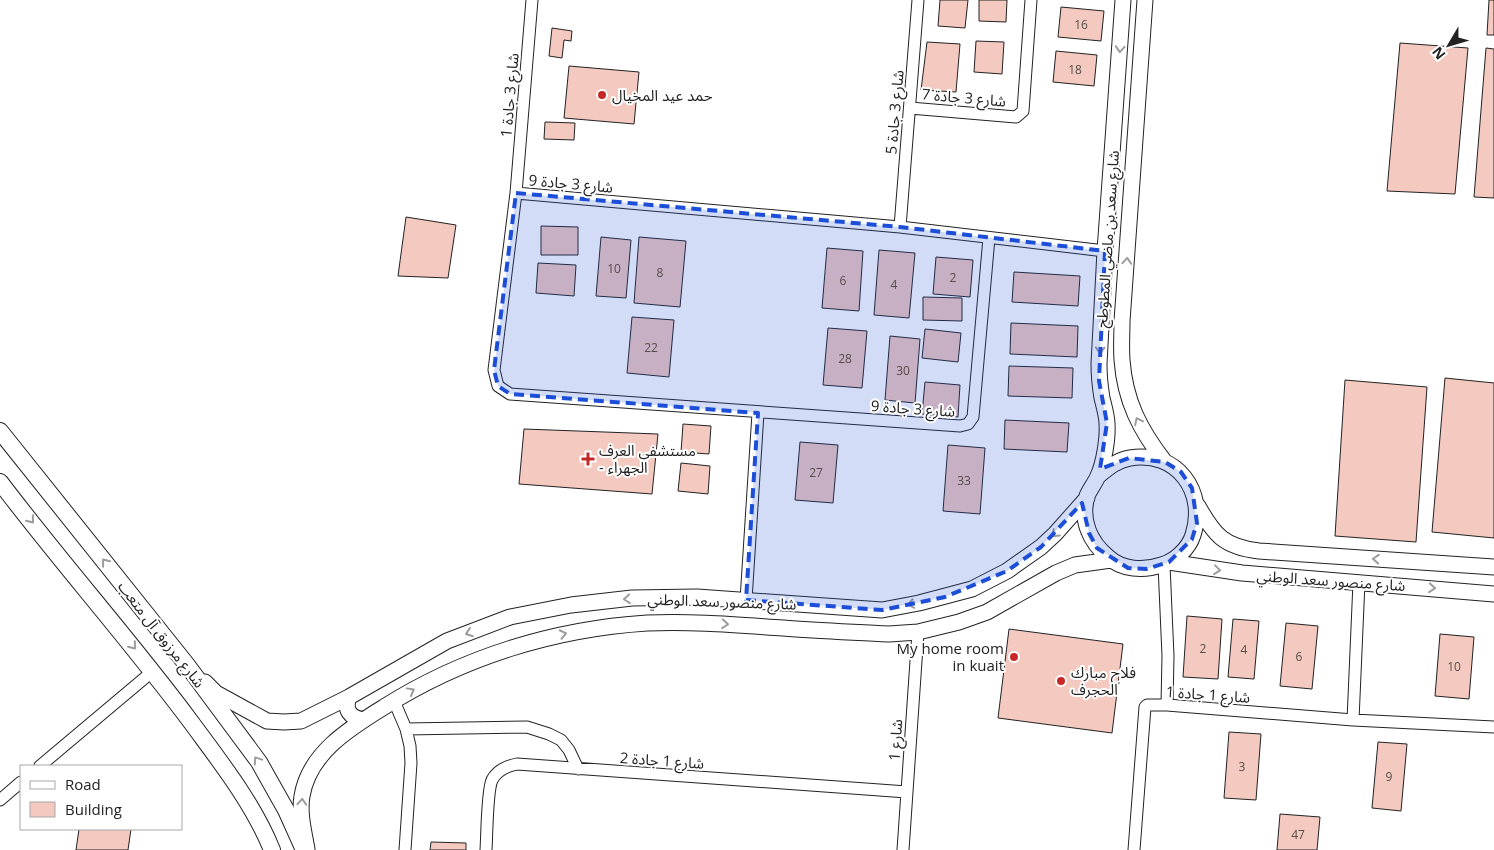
<svg xmlns="http://www.w3.org/2000/svg" width="1494" height="850" font-family="'Open Sans','Noto Sans Arabic',sans-serif">
	<style>
		.building { fill: #f3c9c0; stroke: #222 }
		.lines { fill: none; stroke-linecap: round; stroke-linejoin: round }
		.minor-casing { stroke: #222; stroke-width: 13 }
		.tertiary-casing { stroke: #222; stroke-width: 17 }
		.secondary-casing { stroke: #222; stroke-width: 18 }
		.minor { stroke: #fff; stroke-width: 11 }
		.tertiary { stroke: #fff; stroke-width: 15 }
		.secondary { stroke: #fff; stroke-width: 16 }
		.oneway { stroke: #9c9c9c }
		.marked { fill: #1d4ed8; fill-opacity: 0.2; stroke: #1d4ed8; stroke-width: 4; stroke-dasharray: 10 6; stroke-linejoin: round }
		.poi-dot { fill: #c62828; stroke: #fff; stroke-width: 2 }
		.labels { text-anchor: middle; dominant-baseline: central; stroke-width: 4; stroke-linejoin: round; paint-order: stroke }
		.number-label { font-size: 12px; fill: #564c4a }
		.street-label { font-size: 15px; fill: #222; stroke: #fff }
		.poi-label { font-size: 15px; fill: #222; stroke: #fff; text-anchor: start }
	</style>
	<rect width="100%" height="100%" fill="#fff"/>
	<path class="building" d="M940 0H968L965 28 938 26Z
		M979 0H1007L1006 22 979 21Z
		M1489 0H1494V35H1487Z
		M1061 7 1104 11 1101 41 1058 37Z
		M552 28 572 31 571 41 564 40 562 58 549 56Z
		M976 41 1004 42 1002 74 974 72Z
		M927 42 960 44 956 92 921 90Z
		M1400 43 1468 48 1455 194 1387 191Z
		M1486 48 1494 49V198L1474 197Z
		M1056 51 1097 55 1094 86 1053 82Z
		M569 66 639 72 634 124 564 118Z
		M545 122 575 123 574 140 544 139Z
		M406 217 456 225 448 278 398 276Z
		M541 226 578 227V255H541Z
		M601 237 631 240 626 298 596 296Z
		M639 237 686 241 680 307 634 303Z
		M827 248 863 251 859 311 822 308Z
		M879 250 915 253 909 318 874 315Z
		M936 257 973 260 970 297 933 294Z
		M538 263 576 265 574 296 536 293Z
		M1014 272 1080 276 1078 306 1012 302Z
		M923 297 962 298V321L923 320Z
		M632 317 674 320 669 377 627 373Z
		M1011 323 1078 326 1077 357 1010 354Z
		M828 328 867 331 862 388 823 385Z
		M925 329 961 333 958 362 922 358Z
		M890 336 920 339 915 403 885 400Z
		M1009 366 1073 368 1072 398 1008 396Z
		M1445 378 1494 383V538L1432 532Z
		M1345 380 1427 387 1416 542 1335 536Z
		M925 382 960 385 958 417 922 414Z
		M1005 420 1069 423 1067 452 1004 449Z
		M683 424 711 426 709 454 681 452Z
		M524 429 658 434 652 494 519 484Z
		M800 442 838 445 833 503 795 500Z
		M948 445 985 448 980 514 943 511Z
		M681 463 710 466 708 494 678 491Z
		M1187 616 1222 619 1218 679 1183 677Z
		M1233 619 1259 621 1254 679 1228 677Z
		M1286 623 1318 626 1312 689 1280 686Z
		M1009 629 1123 644 1112 733 998 718Z
		M1440 634 1474 637 1469 699 1435 696Z
		M1229 732 1261 734 1256 800 1224 798Z
		M1378 742 1407 744 1401 811 1372 808Z
		M1280 814 1320 817 1317 850H1277Z
		M79 829H131L128 850H76Z
		M431 842 466 843V850H430Z"/>
	<g class="lines">
		<g class="minor-casing">
			<path id="minor" d="M532 0 516 193 494 370 498 386 510 394 960 426 968 424 973 417 989 238
				M910 108 1016 117 1023 111 1031 0
				M516 193 900 227 1105 251
				M900 227 918 0
				M1164 565 1168 656 1167 705
				M746 600 758 413
				M394 701 406 729 410 746 411 763 405 850
				M1353 720 1359 582
				M406 729 527 727 549 734 561 740 569 750 578 769
				M40 766 153 671
				M0 800 21 782
				M486 850C487 835 487 791 492 780 497 770 507 766 517 764L907 792
				M903 850 918 632
				M1134 850 1145 707 1147 705H1167L1353 720 1494 727"/>
		</g>
		<g class="tertiary-casing">
			<path id="tertiary" d="M1145 0 1122 321C1122 334 1121 347 1122 360 1125 401 1140 430 1165 462
				M1098 476C1108 468 1117 460 1130 458 1177 450 1207 492 1193 535 1189 548 1175 562 1161 565 1144 571 1122 570 1108 557 1090 542 1080 520 1087 496 1090 489 1095 483 1098 476 1104 463 1108 438 1107 424 1107 416 1104 406 1102 398 1100 386 1099 376 1099 364L1105 251 1123 0
				M1198 506C1214 535 1224 547 1259 551L1494 567
				M1169 562 1242 573 1494 594
				M205 682 216 693 267 721 284 722 301 721 349 697 447 641 510 617 571 605 632 598 697 597 882 610 919 603 972 589 1007 571 1041 547 1055 534 1087 498
				M349 697C344 710 350 718 364 720
				M307 849C304 832 299 813 302 796 309 753 350 728 384 707 463 657 554 629 647 623 693 621 738 625 783 628 818 631 854 632 889 634L918 632 959 622 987 612 1056 573 1075 565 1111 560"/>
		</g>
		<g class="secondary-casing">
			<path id="secondary" d="M0 431 187 665 259 762 286 810 304 850
				M0 482C62 564 130 640 191 722 221 763 253 803 272 850"/>
		</g>
		<use href="#minor" class="minor"/>
		<use href="#tertiary" class="tertiary"/>
		<use href="#secondary" class="secondary"/>
	</g>
	<defs><path id="oneway-chevron" d="M-2-3.5L2.5 0L-2 3.5" fill="none" stroke-width="1.6" stroke-linecap="round" stroke-linejoin="round" transform="scale(1.25)"/></defs>
	<g class="oneway">
		<use href="#oneway-chevron" transform="translate(1120 49) rotate(94)"/>
		<use href="#oneway-chevron" transform="translate(1127 261) rotate(-86)"/>
		<use href="#oneway-chevron" transform="translate(1100 350) rotate(93)"/>
		<use href="#oneway-chevron" transform="translate(1138 421) rotate(-116)"/>
		<use href="#oneway-chevron" transform="translate(31 520) rotate(51)"/>
		<use href="#oneway-chevron" transform="translate(1055 534) rotate(136)"/>
		<use href="#oneway-chevron" transform="translate(1376 559) rotate(-176)"/>
		<use href="#oneway-chevron" transform="translate(105 562) rotate(-128)"/>
		<use href="#oneway-chevron" transform="translate(1217 570) rotate(7)"/>
		<use href="#oneway-chevron" transform="translate(1432 588) rotate(5)"/>
		<use href="#oneway-chevron" transform="translate(627 599) rotate(175)"/>
		<use href="#oneway-chevron" transform="translate(911 604) rotate(169)"/>
		<use href="#oneway-chevron" transform="translate(725 624) rotate(4)"/>
		<use href="#oneway-chevron" transform="translate(469 633) rotate(160)"/>
		<use href="#oneway-chevron" transform="translate(563 634) rotate(-12)"/>
		<use href="#oneway-chevron" transform="translate(133 646) rotate(51)"/>
		<use href="#oneway-chevron" transform="translate(411 691) rotate(-29)"/>
		<use href="#oneway-chevron" transform="translate(257 760) rotate(-124)"/>
		<use href="#oneway-chevron" transform="translate(302 802) rotate(-86)"/>
	</g>
	<path class="marked" d="M516 193 900 227 1105 251 1099 381 1107 423 1100 469 1129 458 1165 462 1181 472 1192 488 1197 523 1192 539 1169 562 1146 569 1128 568 1097 548 1089 533 1082 503 1041 547 1007 571 945 597 882 610 746 600 758 413 510 394 498 386 494 370Z"/>
	<g class="poi-dot">
		<circle cx="602" cy="95" r="5"/>
		<path d="M585.5 451.5h5v5h5v5h-5v5h-5v-5h-5v-5h5z"/>
		<circle cx="1014" cy="657" r="5"/>
		<circle cx="1061" cy="681" r="5"/>
	</g>
	<g class="labels">
		<g class="number-label">
			<text x="1081" y="24">16</text>
			<text x="1075" y="69">18</text>
			<text x="614" y="268">10</text>
			<text x="660" y="272">8</text>
			<text x="953" y="277">2</text>
			<text x="843" y="280">6</text>
			<text x="894" y="284">4</text>
			<text x="651" y="347">22</text>
			<text x="845" y="358">28</text>
			<text x="903" y="370">30</text>
			<text x="816" y="472">27</text>
			<text x="964" y="480">33</text>
			<text x="1203" y="648">2</text>
			<text x="1244" y="649">4</text>
			<text x="1299" y="656">6</text>
			<text x="1454" y="666">10</text>
			<text x="1242" y="766">3</text>
			<text x="1389" y="776">9</text>
			<text x="1298" y="834">47</text>
		</g>
		<g class="street-label">
			<text transform="translate(509 95) rotate(-85)">شارع 3 جادة 1</text>
			<text transform="translate(964 97) rotate(5)">شارع 3 جادة 7</text>
			<text transform="translate(894 112) rotate(-85)">شارع 3 جادة 5</text>
			<text transform="translate(571 183) rotate(5)">شارع 3 جادة 9</text>
			<text transform="translate(1107 239) rotate(-86)">شارع سعد بن ماضي المطوطح</text>
			<text transform="translate(913 408) rotate(4)">شارع 3 جادة 9</text>
			<text transform="translate(1331 580) rotate(4)">شارع منصور سعد الوطني</text>
			<text transform="translate(722 601) rotate(2)">شارع منصور سعد الوطني</text>
			<text transform="translate(162 634) rotate(52)">شارع مرزوق آل متعب</text>
			<text transform="translate(1208 694) rotate(4)">شارع 1 جادة 1</text>
			<text transform="translate(895 740) rotate(-86)">شارع 1</text>
			<text transform="translate(662 760) rotate(4)">شارع 1 جادة 2</text>
		</g>
		<g class="poi-label">
			<text x="612" y="95">حمد عيد المخيال</text>
			<text x="599" y="450">مستشفى العرف<tspan x="599" dy="17">- الجهراء</tspan></text>
			<text x="1004" y="648" text-anchor="end">My home room<tspan x="1004" dy="17">in kuait</tspan></text>
			<text x="1071" y="672">فلاح مبارك<tspan x="1071" dy="17">الحجرف</tspan></text>
		</g>
	</g>
	<rect x="20" y="765" width="162" height="65" fill="#ffffff" stroke="#a7a7a7"/>
	<rect x="30" y="781" width="25" height="8" fill="#ffffff" stroke="#a7a7a7"/>
	<text x="65" y="790" font-size="15" fill="#222222">Road</text>
	<rect x="30" y="802" width="25" height="15" fill="#f3c9c0" stroke="#a7a7a7"/>
	<text x="65" y="815" font-size="15" fill="#222222">Building</text>
	<g transform="translate(1449 45) rotate(232)" stroke="#ffffff" stroke-width="4" paint-order="stroke">
	<path d="M0-4L9 19L0 12L-9 19Z" fill="#222222"/>
	<text y="-8" font-size="14" font-weight="bold" text-anchor="middle" fill="#222222">N</text>
	</g>
</svg>
